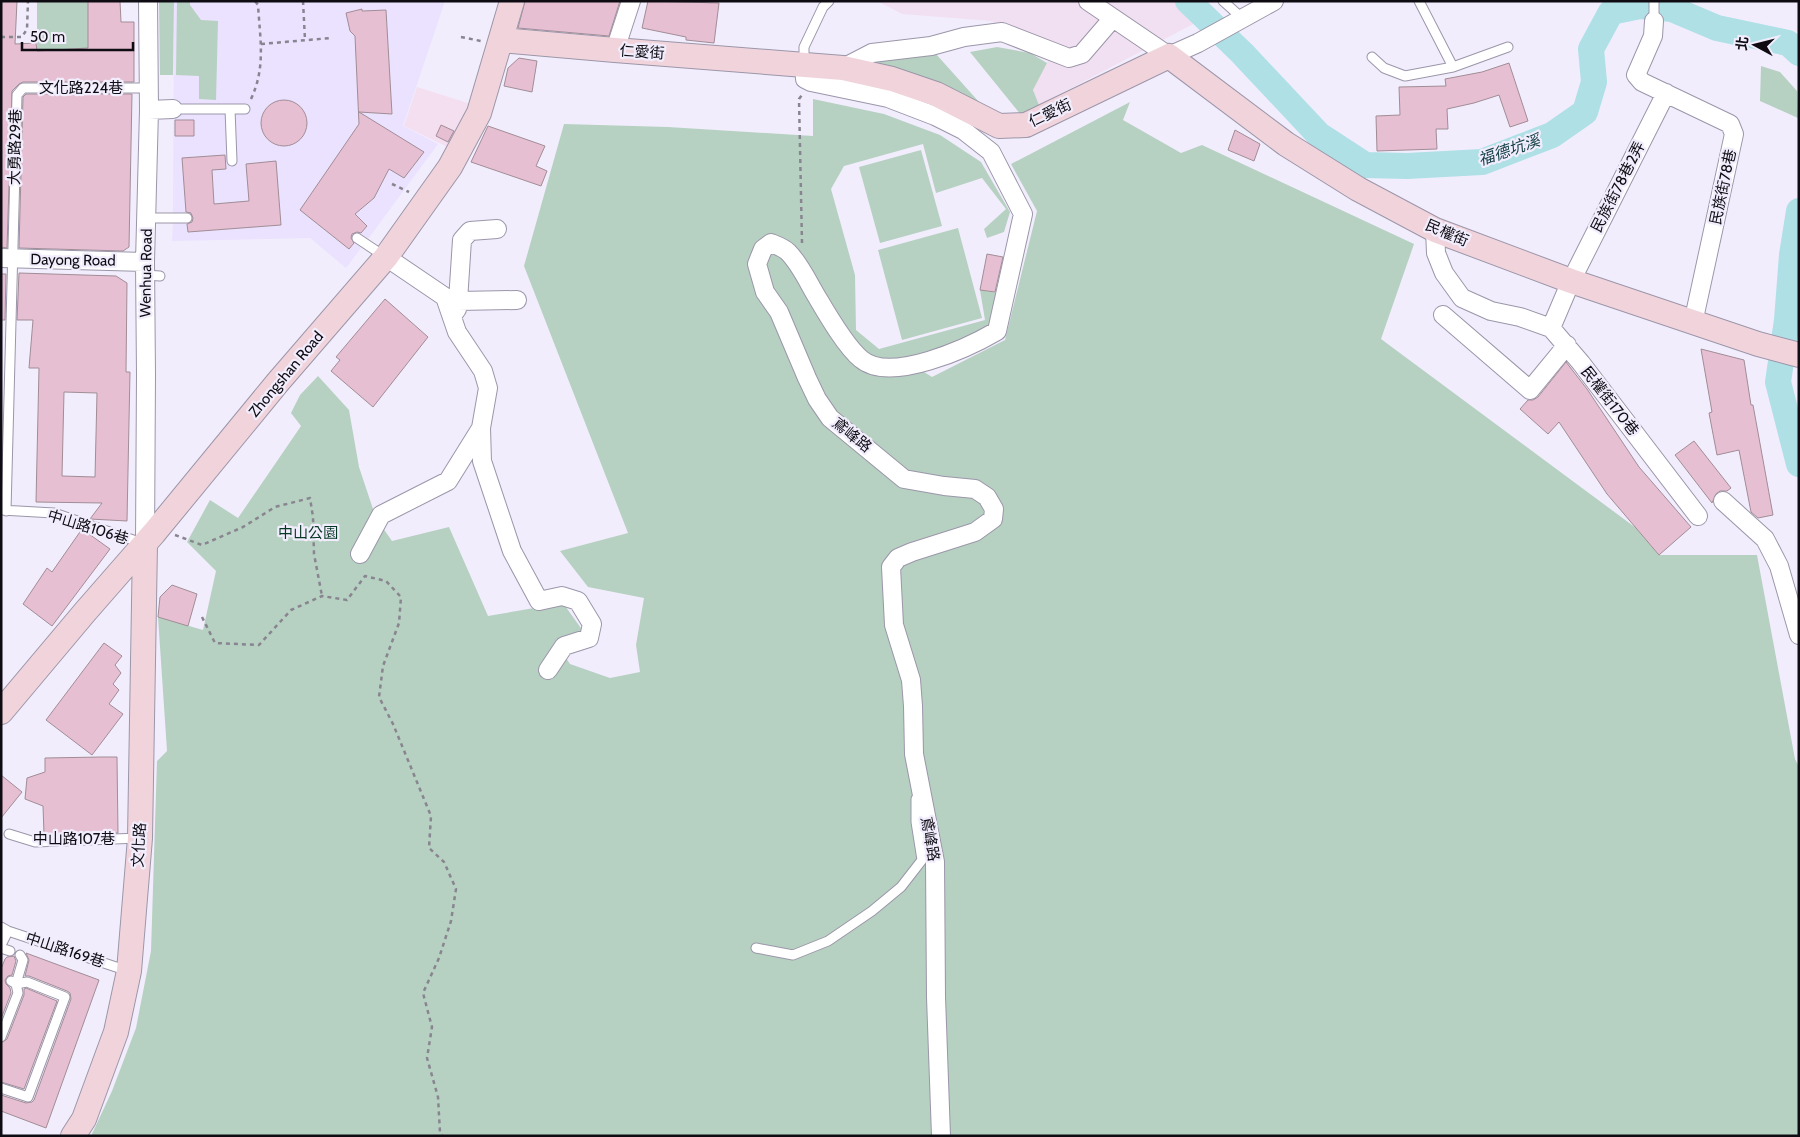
<svg xmlns="http://www.w3.org/2000/svg" width="1800" height="1137" font-family="Cabin,'Noto Sans TC',sans-serif">
	<style>
		.commercial { fill: #f1e0f1 }
		.industrial { fill: #f3dfef }
		.built { fill: #eae2fe }
		.green { fill: #b6d1c1 }
		.lines { fill: none; stroke-linecap: round; stroke-linejoin: round }
		.river { stroke: #aee0e6; stroke-width: 26 }
		.building { fill: #e6bfd2; stroke: #a18d96; fill-rule: evenodd }
		.lane-casing { stroke: #9b96a9; stroke-width: 11 }
		.street-casing { stroke: #9b96a9; stroke-width: 20 }
		.secondary-casing { stroke: #9b96a9; stroke-width: 26 }
		.path { stroke: #888590; stroke-width: 2.5; stroke-dasharray: 4 4; stroke-linecap: butt }
		.lane { stroke: #fff; stroke-width: 9 }
		.street { stroke: #fff; stroke-width: 18 }
		.secondary { stroke: #f1d4db; stroke-width: 24 }
		.labels { text-anchor: middle; dominant-baseline: central; stroke-width: 4.5; stroke-linejoin: round; paint-order: stroke }
		.street-label { font-size: 15px; fill: #0e0c12; stroke: #f2edfd }
		.park-label { font-size: 15px; fill: #063924; stroke: #f2edfd }
		.water-label { font-size: 16px; font-style: italic; fill: #134046; stroke: #f2edfd }
	</style>
	<rect width="100%" height="100%" fill="#f2edfd"/>
	<path class="commercial" d="M877 1H1176L1199 21 1039 105 1033 90 1053 51 991 21 902 14Z"/>
	<path class="industrial" d="M417 87 474 105 452 149 404 126Z"/>
	<path class="built" d="M174 1H445L403 126 438 144 368 239 361 234 354 242 361 248 346 268 310 238 172 241 173 223H187L186 213H173Z"/>
	<path class="green" d="M37 1H88L97 36H88V49L53 50 54 84 37 85Z
		M159 1H174L173 75H160Z
		M177 1H190V5L201 20 218 21 216 100 199 99V76L176 75Z
		M997 47 1030 53 1047 63 1033 90 1039 105 1021 115 970 52Z
		M936 54 988 112 866 61Z
		M1761 66 1780 72 1797 91 1798 118 1760 101Z
		M813 99 884 114 940 135 981 162 1010 212 1004 232 987 238 984 229 1006 209 982 178 936 193 923 144 844 166 831 189 855 275 856 330 879 349 985 320 980 290 998 293 991 326 977 336 905 360 932 377 1005 340 1037 211 1011 164 1130 102 1123 120 1181 153 1202 145 1414 244 1381 339 1636 528 1659 555H1757L1795 759 1799 767V1136H91L112 1091 136 1028 151 951 157 761 167 751 158 617 203 630 216 571 187 542 210 500 238 518 301 426 291 413 300 395 318 376 349 410 359 467 376 518 392 541 449 527 488 616 563 603 583 631 556 643 570 664 610 678 640 672 636 645 644 598 588 587 560 551 628 533 524 266 564 124 668 127 813 136Z
		M921 150 942 226 880 243 859 167Z
		M958 228 982 318 902 340 878 250Z"/>
	<g class="lines">
		<path class="river" d="M1188 1 1242 53 1319 135 1365 165 1407 166 1482 162 1552 135 1585 112 1594 82 1591 49 1611 12 1640 6 1672 9 1717 28 1788 43 1799 53
			M1799 211 1792 255 1787 320 1778 382 1799 464"/>
	</g>
	<path class="building" d="M1 1H17L15 44 36 43 37 51 88 48V1H120L121 22H134V82H23L19 84 12 91 7 248 1 247Z
		M525 1H620L609 36 518 28Z
		M648 1 719 3 714 43 686 40V37L642 28Z
		M362 9V11L386 10 392 114 359 112 424 152 404 178 389 169 374 198 355 214 367 226 361 233 357 232 352 234 351 238 354 243 349 249 300 210 359 124 355 36 350 31 346 13Z
		M519 58 537 61 532 92 504 86 508 68Z
		M1509 63 1528 121 1510 127 1499 95 1474 103 1447 109 1448 129H1436L1437 149 1377 151 1376 116 1400 115 1399 87 1446 86 1445 79 1482 72Z
		M26 94H132L129 247 123 251 19 248 23 97Z
		M261 123a23 23 0 1 1 46 0a23 23 0 1 1-46 0Z
		M175 120H194V136H175Z
		M441 125 454 131 448 142 436 136Z
		M488 126 545 146 536 166 547 171 541 186 471 162Z
		M1235 130 1260 144 1254 161 1228 150Z
		M225 155 226 169 212 170 214 204 249 201 246 164 276 161 281 225 188 232 187 224 192 222 193 218 191 213 186 212 182 158Z
		M987 254 1003 257 995 292 980 290Z
		M19 273 116 276 127 283 126 372H130L127 521 90 519 102 503 36 502 39 368H29L33 320H17ZM64 392 97 393 95 477 62 476Z
		M1 274H6L5 320H1Z
		M385 299 428 337 373 407 331 371 340 360 336 357Z
		M1701 349 1744 360 1751 405H1753L1773 515 1758 518 1751 512 1739 450 1717 455 1709 413 1712 412Z
		M1566 362 1587 389 1639 467 1691 527 1659 555 1607 494 1559 422 1548 434 1520 409 1528 400H1533L1538 397Z
		M1694 441 1731 488 1727 491H1720L1716 494 1712 503 1675 455Z
		M82 529 110 549 52 626 23 604 47 568 52 572Z
		M172 585 197 594 188 626 158 617 160 597Z
		M104 643 122 656 115 665 121 673 113 684 119 690 109 704 123 714 92 755 46 720Z
		M101 757H117L118 833 44 834 43 806 25 799 27 778 45 772V758Z
		M1 775 22 792 1 818Z
		M26 953 99 980 46 1128 1 1111V1095L26 1103 32 1102 34 1100 71 999 70 993 67 991 29 976H25L29 960Z
		M14 956 16 961 12 975 8 976 5 980 6 984 10 988 11 993 1 1019V969L5 959 7 957Z
		M26 988 57 1001 24 1089 1 1082V1043L7 1039 24 995V989Z"/>
	<g class="lines">
		<g class="lane-casing">
			<path id="lane" d="M1223 1 1242 18
				M1654 1V21
				M1372 57 1384 68 1405 76 1453 67 1419 1
				M804 64V47L823 7 829 1
				M1453 67 1508 47
				M173 109H245
				M230 109 232 161
				M147 218H187
				M357 238 384 256
				M145 275 160 276
				M1 510 54 513 142 543
				M6 511 17 95 23 88H149
				M9 834 35 842 140 838
				M1 927 8 931 128 971
				M1 945 8 931
				M1 948 10 951
				M756 948 793 955 828 941 872 911 901 887 922 860 916 822V799
				M1 1037 18 993 16 984 23 960 20 955
				M1 1088 28 1097 65 997 27 982 16 984 11 981"/>
		</g>
		<g class="street-casing">
			<path id="street" d="M1088 1 1169 56 1198 43 1274 1
				M1654 21 1653 36 1636 75 1642 82 1730 124 1734 134 1693 323
				M615 50 631 1
				M804 64 805 79 811 82 888 98 935 116 963 130 991 152 1023 214 997 331C968 348 890 384 861 359 846 347 827 314 817 297 808 282 800 264 788 252 784 248 776 245 771 243L763 249 757 264 765 292 779 312 807 378 817 399 830 418 904 479 944 486 975 489 987 497 994 509 993 519 975 532 912 552 898 558 891 567 894 625 911 680 913 706 914 754 935 862 936 997 941 1136
				M843 68 872 53 931 46 964 37 1002 32 1069 58 1082 54 1113 18
				M1666 93 1571 281 1551 328 1581 363 1698 516
				M149 110 173 109
				M1435 230 1436 253 1444 273 1462 298 1491 311 1520 317 1551 328
				M386 257 445 297 457 332 483 371 488 388 481 428 482 461 512 551 539 601 562 596 578 601 592 624 589 638 564 646 548 670
				M1 258 145 262
				M458 301 517 300
				M1443 315 1530 390 1567 345
				M452 316 457 309 458 301 462 240 470 231 497 229
				M1723 501 1765 539 1779 566 1799 635
				M145 544 146 375 145 262 149 110 148 1
				M360 554 381 515 448 481 481 428"/>
		</g>
		<g class="secondary-casing">
			<path id="secondary" d="M501 40 615 50 843 68 892 79 936 94 999 126 1026 125 1169 56 1286 144 1358 189 1435 230 1571 281 1758 344 1799 355
				M1 712 85 612 154 533 278 382 386 257 450 167 479 113 512 1
				M73 1136 84 1119 116 1032 129 971 140 838 145 544"/>
		</g>
		<path class="path" d="M303 1 305 40
			M1 37H22L27 29 28 1
			M461 37 481 41
			M261 44 331 38
			M251 99C266 67 260 39 258 5L255 1
			M392 184 409 192
			M802 243 799 99 802 95
			M175 535 202 545 243 527 275 507 310 498 313 517 314 554 322 596
			M202 617 215 643 259 645 291 610 322 596 347 600 365 576 386 581 401 597 399 623 383 666 379 697 393 724 431 816 429 848 444 862 456 889 451 921 439 958 423 993 432 1027 427 1058 438 1097 440 1133 442 1136"/>
		<use href="#lane" class="lane"/>
		<use href="#street" class="street"/>
		<use href="#secondary" class="secondary"/>
	</g>
	<g class="labels">
		<g class="street-label">
			<text transform="translate(642 52) rotate(4)">仁愛街</text>
			<text x="81" y="88">文化路224巷</text>
			<text transform="translate(1050 113) rotate(-25)">仁愛街</text>
			<text transform="translate(15 147) rotate(-89)">大勇路29巷</text>
			<text transform="translate(1618 187) rotate(-63)">民族街78巷2弄</text>
			<text transform="translate(1723 187) rotate(-78)">民族街78巷</text>
			<text transform="translate(1447 233) rotate(23)">民權街</text>
			<text transform="translate(73 260) rotate(1)">Dayong Road</text>
			<text transform="translate(146 273) rotate(-89)">Wenhua Road</text>
			<text transform="translate(286 374) rotate(-50)">Zhongshan Road</text>
			<text transform="translate(1610 401) rotate(52)">民權街170巷</text>
			<text transform="translate(852 435) rotate(39)">鳶峰路</text>
			<text transform="translate(88 527) rotate(17)">中山路106巷</text>
			<text x="74" y="839">中山路107巷</text>
			<text transform="translate(930 839) rotate(80)">鳶峰路</text>
			<text transform="translate(139 845) rotate(-87)">文化路</text>
			<text transform="translate(65 950) rotate(18)">中山路169巷</text>
		</g>
		<g class="park-label">
			<text x="308" y="533">中山公園</text>
		</g>
		<g class="water-label">
			<text transform="translate(1509 150) rotate(-19)">福德坑溪</text>
		</g>
	</g>
	<rect width="1800" height="1137" fill="none" stroke="#0e0c12" stroke-width="5"/>
	<g transform="translate(1755 45) rotate(277)" stroke="#f2edfd" stroke-width="4" paint-order="stroke">
	<path d="M0-4L9 19L0 12L-9 19Z" fill="#0e0c12"/>
	<text y="-8" font-size="14" font-weight="bold" text-anchor="middle" fill="#0e0c12">北</text>
	</g>
	<path d="M22 42v8h111v-8" fill="none" stroke="#0e0c12" stroke-width="2.5"/>
	<text x="30" y="42" font-size="15" fill="#0e0c12" stroke="#f2edfd" stroke-width="4" paint-order="stroke">50 m</text>
</svg>
